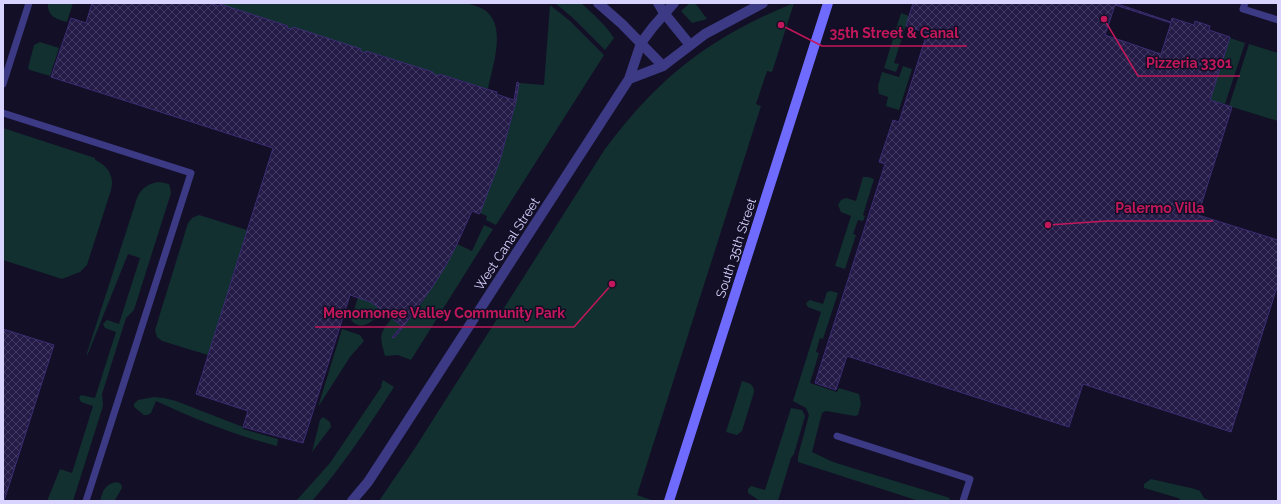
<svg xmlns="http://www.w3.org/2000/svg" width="1281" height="504" font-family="Raleway,sans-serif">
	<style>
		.green { fill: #12302f }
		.building { fill: url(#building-cross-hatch); stroke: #3b2d73; fill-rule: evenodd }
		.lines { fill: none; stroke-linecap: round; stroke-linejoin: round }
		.service { stroke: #3d3a85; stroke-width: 7 }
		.minor { stroke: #3d3a85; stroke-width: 10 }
		.tertiary { stroke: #3d3a85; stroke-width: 10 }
		.secondary { stroke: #6f6bff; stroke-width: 10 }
		.labels { text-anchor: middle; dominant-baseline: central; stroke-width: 3; stroke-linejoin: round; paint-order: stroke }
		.street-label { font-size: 13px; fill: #d9d4ff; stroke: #130f26 }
		.leader { fill: none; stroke: #c2185b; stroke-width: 1.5 }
		.callout-dot { fill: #c2185b; stroke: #130f26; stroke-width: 1.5 }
		.callout-label { font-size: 14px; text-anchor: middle; font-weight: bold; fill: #c2185b; stroke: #130f26; stroke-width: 3; stroke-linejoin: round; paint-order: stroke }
	</style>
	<defs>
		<pattern id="building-cross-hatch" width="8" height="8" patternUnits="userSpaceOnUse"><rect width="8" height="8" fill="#241b47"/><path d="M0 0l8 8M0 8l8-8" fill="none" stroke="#433b63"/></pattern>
	</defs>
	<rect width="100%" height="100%" fill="#130f26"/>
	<path class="green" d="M48 3H73L67 22C56 19 47 16 48 3Z
		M222 3H466C472 5 481 7 486 11 507 28 492 67 488 89L440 74 439 76 433 74V72L367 51 366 53 360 51 361 49 287 28 288 26 222 5Z
		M555 3H581C593 14 605 24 614 38L605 50 573 18Z
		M690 3H695L707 19 692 23 681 11Z
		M794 3 772 72 767 71 756 104 761 106 637 495 654 501H379L415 448 605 149C659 77 710 37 794 3Z
		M550 5 570 21 604 55 496 225 486 220 487 216 480 213C496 170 512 128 519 83L544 85Z
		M901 13 909 16 894 63 899 64 896 72 884 68Z
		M1230 38 1245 43 1225 104 1210 100Z
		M40 42 59 48 50 76 30 70 28 68 34 45Z
		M1249 44 1278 53V121L1229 106Z
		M903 66 912 69 899 110 886 106 888 97 879 94 878 86 882 72 899 77Z
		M3 128 95 158V160C107 165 115 176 111 190L87 265 80 272 62 279 3 260Z
		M863 177H868L874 179 863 215 865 216 863 221 858 220 853 234 856 235 845 269 835 266 851 216 841 212 838 205 841 200 846 198 856 201Z
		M160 182 169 184 170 187 171 193 134 310 126 318 102 394 103 406 73 501H47L60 469 72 473 93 406 81 402 79 398 81 395 95 398 116 332 105 328 103 324 107 320 119 324 140 258 128 254 87 356V353L137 198C141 188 149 183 160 182Z
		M199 215 247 230 208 355 162 341 157 337 155 330 188 223 192 218Z
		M484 225 493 229 411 360 398 355 385 356C380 336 378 335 392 318L402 326 392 337 394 338C419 310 439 278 457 244L472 251Z
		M831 291 838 293 823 339 820 338 816 352 819 353 810 383 837 392 839 388 859 394 861 404 858 415 855 416 826 411 822 413 812 452 833 462 950 498 949 501H919L798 462V456L809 415 806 408 793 401 821 312 808 307 806 304 807 302 810 300 823 304 827 292Z
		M358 297 371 302 382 311C374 320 362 333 351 320Z
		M342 329 360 335 364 341 350 357 318 407Z
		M383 380 394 387C368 427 343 466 312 501H296L330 463 382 386 381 385Z
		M742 381C749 383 754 384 754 392L742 431 737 435 726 432Z
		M154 397 164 398 176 401 243 427V429L278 439 277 446C234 435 195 419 156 401L151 413 147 415H144L134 407V404L138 400Z
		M791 408 802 410 805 416 794 454 791 458 778 501H760L748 493V489L751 486 765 490Z
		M323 417 330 422 331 427 312 452 320 420Z
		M1151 479 1195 489 1200 491 1204 498 1209 500V501H1182L1178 498 1144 488V484Z
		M117 482 121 484 122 488 115 500 117 501H100C103 490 105 484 117 482Z"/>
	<path class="building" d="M92 3H207L220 6V4L288 26 287 28 292 29 293 27 361 49 360 51 366 53V51L433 72V74L439 76V74L493 91 497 92 496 94 514 100 517 82 519 83 516 101 500 160 480 213 479 214 472 211 457 244 446 265 433 286 403 327 394 338 392 337 402 326 371 302 350 295 303 443 243 427 248 411 196 394 273 148 51 77 71 18 86 23Z
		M913 3H1115L1171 22 1172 18 1194 25 1195 21 1210 26 1209 30 1230 37 1210 100 1232 107 1198 215 1278 240V284L1231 432 1083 384 1069 427 847 356 836 390 815 383 885 164 879 162 893 120 899 122 927 33 906 26ZM1115 5 1171 23 1161 54 1105 35Z
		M3 329 54 345 4 501H3Z"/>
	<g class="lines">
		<path class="service" d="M1245 3 1243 9 1278 20
			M3 84 29 3
			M3 113 191 173 86 501
			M837 436 970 479 963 501"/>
		<path class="minor" d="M598 3 622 24 663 66
			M658 3 664 13 690 45"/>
		<path class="tertiary" d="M629 79 663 66 705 34 763 3
			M352 501 368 482 383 459 629 79 641 43 653 27 674 3"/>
		<path class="secondary" d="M669 501 828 3"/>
	</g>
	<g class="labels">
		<g class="street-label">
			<text transform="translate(507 244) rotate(-57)">West Canal Street</text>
			<text transform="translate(736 248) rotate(-72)">South 35th Street</text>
		</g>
	</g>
	<path class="leader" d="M781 25L822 46H967M1104 19L1138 76H1240M1048 225L1107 221H1213M612 284L574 327H315"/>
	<g class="callout-dot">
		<circle cx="781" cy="25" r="4"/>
		<circle cx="1104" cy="19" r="4"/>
		<circle cx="1048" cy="225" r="4"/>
		<circle cx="612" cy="284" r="4"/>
	</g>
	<g class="callout-label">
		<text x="894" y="38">35th Street &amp; Canal</text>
		<text x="1189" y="68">Pizzeria 3301</text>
		<text x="1160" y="213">Palermo Villa</text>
		<text x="444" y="318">Menomonee Valley Community Park</text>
	</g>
	<rect width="1281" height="504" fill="none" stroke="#d9d4ff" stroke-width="8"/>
</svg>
